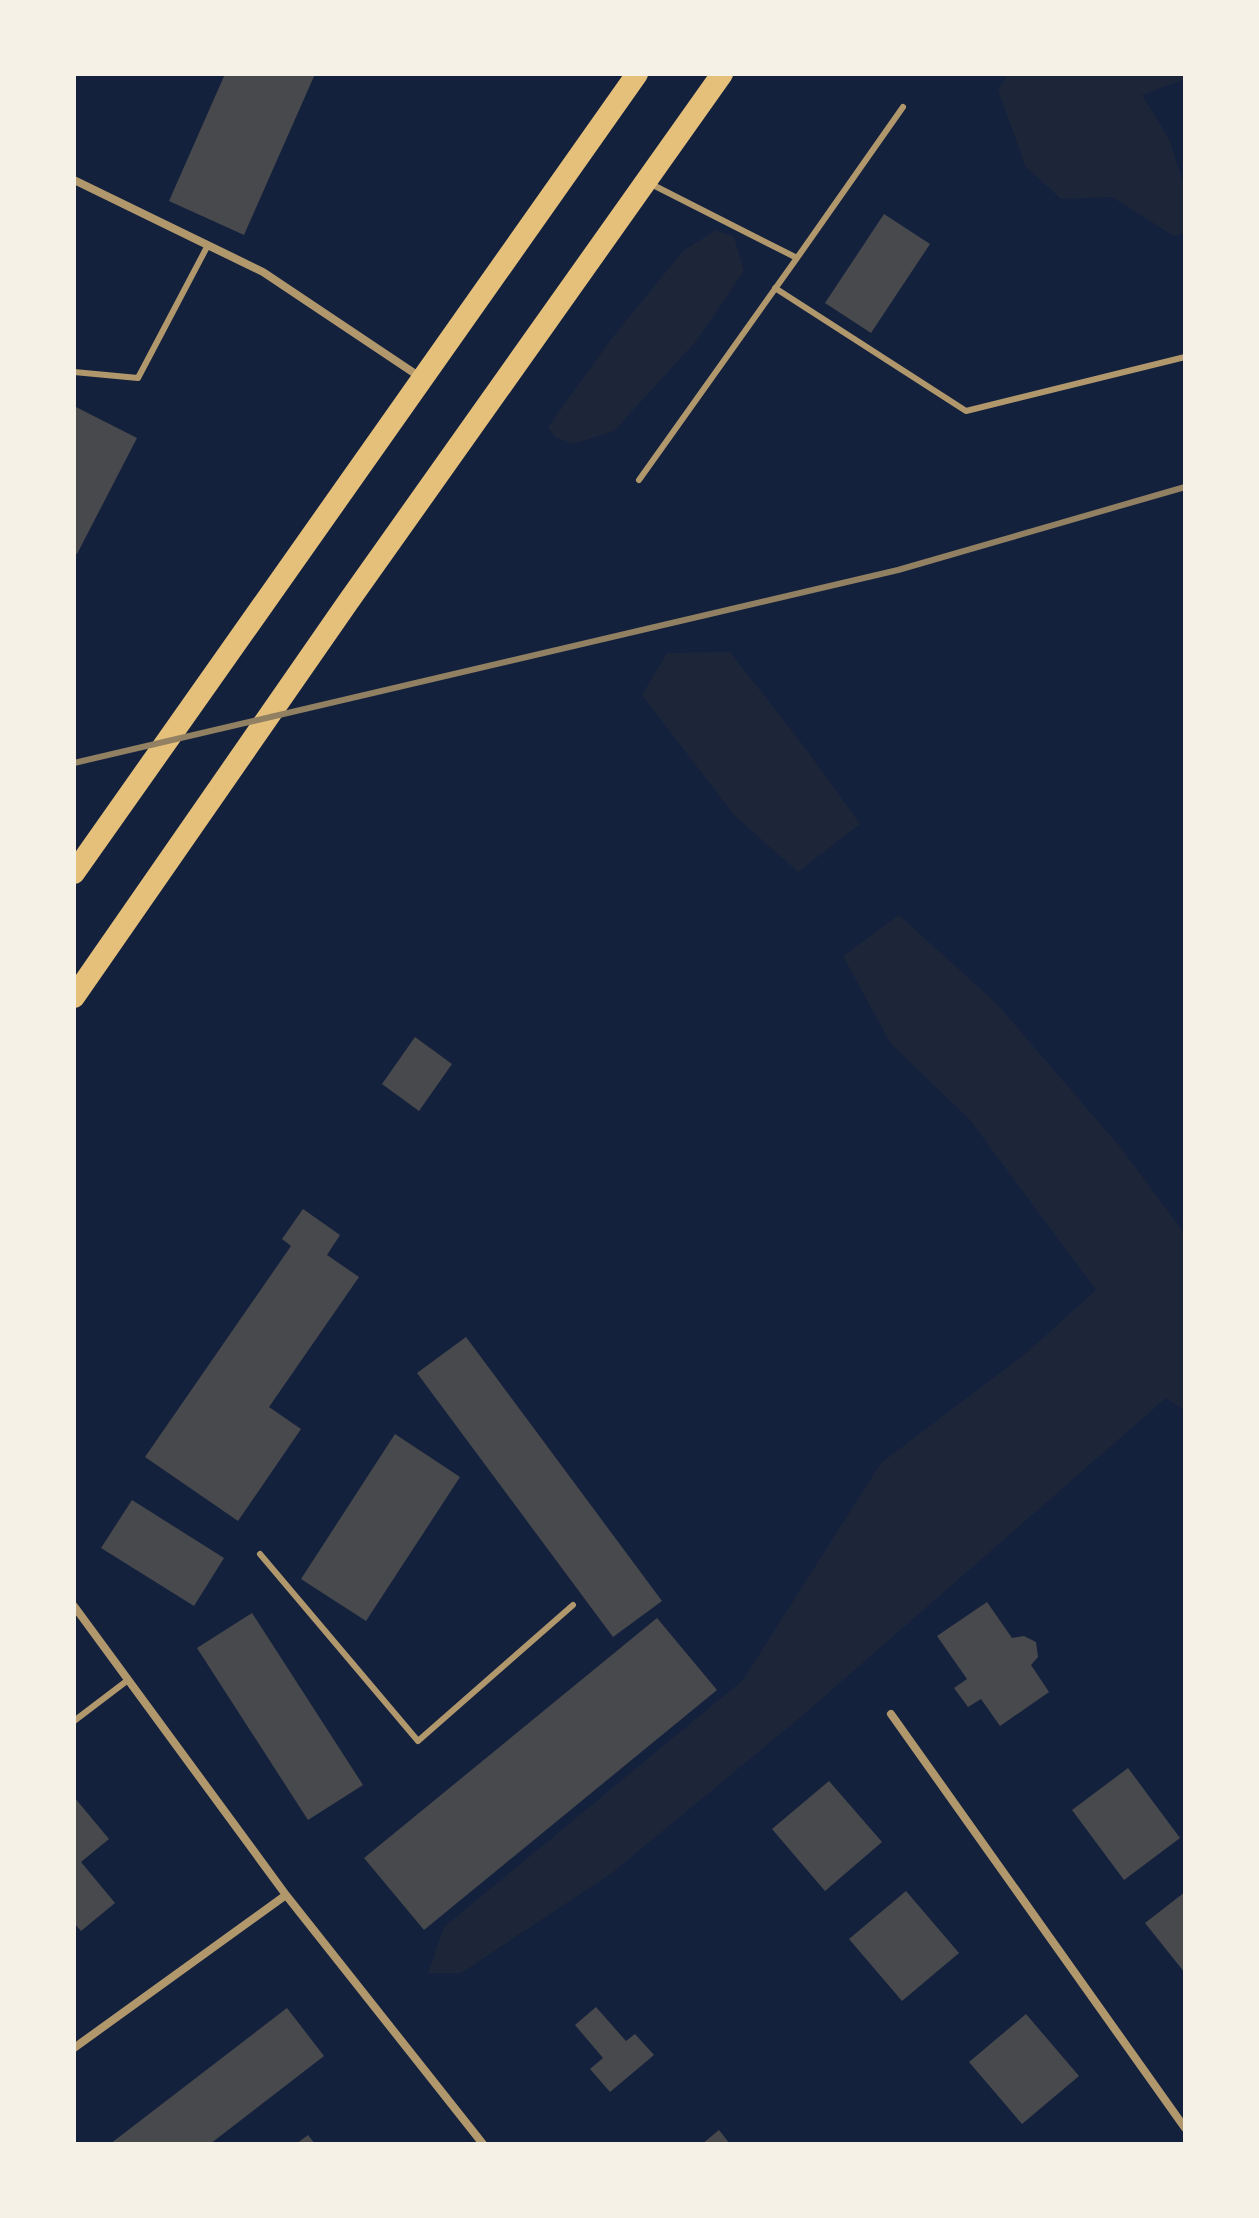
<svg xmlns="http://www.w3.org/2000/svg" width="1259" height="2218" font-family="Manrope,sans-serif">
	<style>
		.green { fill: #1d2539 }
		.building { fill: #48494c }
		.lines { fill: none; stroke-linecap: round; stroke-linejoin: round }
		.service { stroke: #b1986c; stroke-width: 6 }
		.minor { stroke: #b1986c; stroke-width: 8 }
		.trunk { stroke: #e5c07b; stroke-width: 22 }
		.rail { stroke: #918062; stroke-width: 6 }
	</style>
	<rect width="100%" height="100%" fill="#14213d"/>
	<path class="green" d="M1008 74H1185V79L1142 95 1169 139 1182 179 1185 180V233L1174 236 1112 197 1061 199 1026 167 998 90Z
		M716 230 734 237 744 271 697 340 614 431 573 444 555 437 548 427 612 338 683 251Z
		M730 652 806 749 860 824 798 872 734 815 642 695 667 653Z
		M899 915 996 1003 1121 1148 1185 1234V1411L1166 1398 803 1715 612 1873 461 1973H428L444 1927 743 1680 881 1463 1025 1354 1096 1290 970 1120 891 1044 843 956Z"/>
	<path class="building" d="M225 74H315L244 235 169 201Z
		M884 214 930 244 871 333 825 303Z
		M74 406 137 438 77 554 74 553Z
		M415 1037 452 1064 419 1111 382 1084Z
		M303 1209 340 1235 327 1255 359 1277 269 1407 301 1429 238 1521 145 1457 291 1246 282 1239Z
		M466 1337 662 1601 613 1637 417 1373Z
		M395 1434 460 1477 366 1621 301 1579Z
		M132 1500 224 1558 194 1606 101 1548Z
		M987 1602 1012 1638 1024 1636 1036 1642 1038 1657 1031 1665 1049 1692 1000 1726 981 1699 968 1707 954 1688 967 1679 937 1636Z
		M252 1613 363 1785 308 1820 197 1648Z
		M657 1618 717 1690 424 1930 364 1858Z
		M1128 1768 1180 1838 1124 1880 1072 1810Z
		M829 1781 882 1842 825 1891 772 1829Z
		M74 1797 109 1839 81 1862 115 1903 81 1931 74 1923Z
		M906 1891 959 1953 902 2001 849 1939Z
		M1185 1892V1973L1145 1923Z
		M596 2007 626 2041 635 2034 654 2055 610 2092 590 2069 603 2058 575 2025Z
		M287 2008 324 2056 210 2144H110Z
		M1026 2014 1079 2076 1022 2124 969 2062Z
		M719 2130 730 2144H702Z
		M308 2135 315 2144H296Z"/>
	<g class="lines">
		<path class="service" d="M649 183 797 258 903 107
			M775 288 966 411 1185 357
			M74 372 138 378 208 245
			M639 480 797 258
			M260 1554 418 1741 573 1605
			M74 1721 128 1680"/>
		<path class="minor" d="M74 180 263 272 420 377
			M74 1606 286 1895 74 2048
			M891 1714 1185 2128
			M286 1895 483 2144"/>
		<path class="trunk" d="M74 873 637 74
			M74 997 348 602 722 74"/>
		<path class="rail" d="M74 763 898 570 1185 487"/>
	</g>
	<rect width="1259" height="2218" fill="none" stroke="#f6f1e7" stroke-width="152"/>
</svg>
